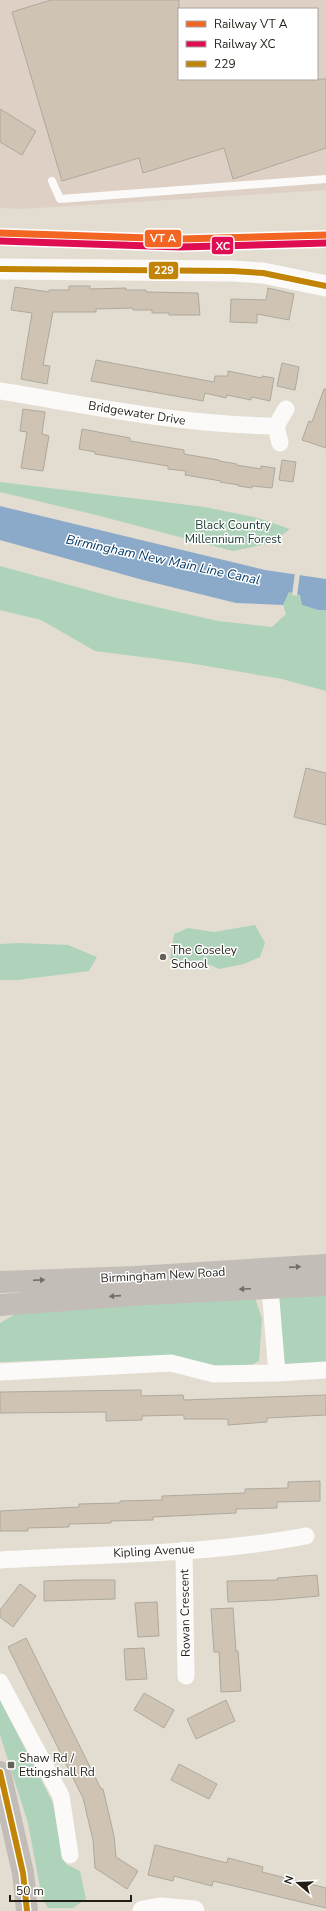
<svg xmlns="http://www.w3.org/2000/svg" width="326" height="1911" font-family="'Nunito Sans',sans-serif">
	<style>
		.industrial { fill: #dfd0c6; fill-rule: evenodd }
		.green { fill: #aed3ba }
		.water { fill: #8ba9c9 }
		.pier { fill: #e3ddd1 }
		.building { fill: #cfc4b3; stroke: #ada89e }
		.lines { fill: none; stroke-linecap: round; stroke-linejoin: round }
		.service { stroke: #fbfaf8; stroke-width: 8 }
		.minor { stroke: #fbfaf8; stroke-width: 17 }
		.tertiary { stroke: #fbfaf8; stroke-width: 21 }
		.primary { stroke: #c1bcb8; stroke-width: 22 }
		.trunk { stroke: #c3bdb8; stroke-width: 22 }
		.bus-1-casing { stroke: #fff; stroke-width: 9 }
		.bus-1 { stroke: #c28406; stroke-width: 6 }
		.rail-1-casing { stroke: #fff; stroke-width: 10 }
		.rail-2-casing { stroke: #fff; stroke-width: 10 }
		.rail-1 { stroke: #f26522; stroke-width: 7 }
		.rail-2 { stroke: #df0d52; stroke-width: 7 }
		.oneway { fill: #726e67 }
		.poi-dot { fill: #666157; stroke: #fff; stroke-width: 1.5 }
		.labels { text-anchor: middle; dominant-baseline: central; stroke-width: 3; stroke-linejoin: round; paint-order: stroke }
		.street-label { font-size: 12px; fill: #221e16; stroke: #fff }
		.park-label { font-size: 12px; fill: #183a2b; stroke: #fff }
		.poi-label { font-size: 12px; fill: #221e16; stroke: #fff; text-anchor: start }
		.water-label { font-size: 13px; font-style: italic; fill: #023866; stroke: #fff }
		.line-badge { stroke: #fff; stroke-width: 1.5 }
		.badge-label { font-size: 11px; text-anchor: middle; font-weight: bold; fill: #fff }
	</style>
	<rect width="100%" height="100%" fill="#e3ddd1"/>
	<path class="industrial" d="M0 0H326V190L22 209 0 208ZM179 9H317V79H179Z"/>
	<path class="green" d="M0 482 205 507 258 518 290 529 271 543 233 551 96 515 0 492Z
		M0 566 117 598 218 621 272 627 286 614 283 605 289 592 301 595 302 605 318 610H326V691L282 679 189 663 95 651 41 620 0 610Z
		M255 925 265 943 260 957 244 964 219 969 199 960 176 964 170 959 174 934 188 928 214 932Z
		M18 943 68 945 97 957 89 971 18 980H0V944Z
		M326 1290V1370L277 1373 270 1294Z
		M255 1298 262 1319 259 1361 246 1368 213 1370 158 1356 0 1362V1323L21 1311Z
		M0 1700 53 1803 60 1844 66 1864 80 1871 86 1899 73 1908H48L42 1898 28 1823 0 1735Z"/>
	<path class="water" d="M0 506 265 570 326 579V610H318L302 605 300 595 289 592 283 605 236 603 143 580 0 540Z"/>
	<path class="pier" d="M295 573H300L297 596 292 595Z"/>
	<path class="building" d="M51 0H179V79H326V148L233 179 224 148 143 173 139 158 62 181 12 12Z
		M0 109 36 131 22 155 0 142Z
		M69 286H90V289L126 288V290H146V292L198 293 200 315H169V313H152V310H133V308L96 309V312H53L43 365 50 366 47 384 21 379 32 313 11 310 15 287 49 292V290H69Z
		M268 288 294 294 289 320 257 314V323L230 322 231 299 266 300Z
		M96 360 214 382 215 376H228V371L262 378V376L274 378 270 401 252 397 251 400 227 395 226 398 205 393 203 401 91 381Z
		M282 363 299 367 295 390 277 386Z
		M324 389H326V448L302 440 309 421 312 422Z
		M23 409 45 412 42 434 49 436 43 471 21 468 27 432 20 431Z
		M82 429 130 438V441L184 450V454L219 460V461L237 464 236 465 261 469V466L275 468 272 488 252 486V488L238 486 239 485 220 482 221 481 185 475 186 471 168 469V466L95 454V452L79 449Z
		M282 460 296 462 293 482 279 480Z
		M306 768 326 773V825L294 817Z
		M141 1390V1396L183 1395 184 1400 326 1395V1415L267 1418V1422L228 1425V1419H184V1415L142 1416V1420L106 1421V1412L0 1413V1392Z
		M320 1481V1501L277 1502V1508L236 1509V1513L153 1517V1520L111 1521V1523L69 1524V1527L28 1528V1531H0V1511L79 1507V1504L120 1503V1501L162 1500V1496L245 1493V1489L288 1488V1482Z
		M317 1575 319 1596 274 1600 228 1602 227 1581 278 1580 277 1578Z
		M79 1580H115V1599L44 1601V1581Z
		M20 1584 36 1596 13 1627 0 1617V1610Z
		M157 1602 159 1636 138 1637 135 1603Z
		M233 1608 236 1651H238L241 1691 221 1692 219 1652H214L211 1609Z
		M26 1638 101 1789H103L114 1836 116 1857 138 1871 127 1889 95 1868 93 1840 83 1798 8 1647Z
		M144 1648 147 1679 126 1680 124 1649Z
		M144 1693 174 1710 164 1728 134 1710Z
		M226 1700 235 1721 196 1739 187 1719Z
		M179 1764 217 1784 209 1799 171 1780Z
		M155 1845 227 1863 228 1858 263 1867 262 1872 326 1888V1908L213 1881 212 1886 174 1876 173 1881 148 1875Z"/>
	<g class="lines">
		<path class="service" d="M52 181 60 199 326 179"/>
		<path class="minor" d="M0 391C91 406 183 425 276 426
			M280 443 276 426 286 409
			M0 1372 171 1363 214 1374 277 1373 270 1288
			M277 1373 326 1370
			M184 1550 186 1676
			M0 1560C102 1554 206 1555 306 1536
			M0 1682 61 1796 70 1855"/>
		<path class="tertiary" d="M0 269 232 271 263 273 326 286
			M143 1911 160 1908 194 1911"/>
		<path class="primary" d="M0 1772 23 1873 27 1911"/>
		<path class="trunk" d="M0 1282 135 1277 326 1265
			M0 1305 147 1294 326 1285"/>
		<g class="bus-1-casing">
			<path id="bus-1" d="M0 269 232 271 263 273 326 286
				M0 1772 23 1873 27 1911"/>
		</g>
		<use href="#bus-1" class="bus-1"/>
		<g class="rail-1-casing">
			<path id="rail-1" d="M0 233 180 239 326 235"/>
		</g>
		<g class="rail-2-casing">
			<path id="rail-2" d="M0 241 180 247 326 243"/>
		</g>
		<use href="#rail-1" class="rail-1"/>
		<use href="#rail-2" class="rail-2"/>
	</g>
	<defs><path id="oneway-solid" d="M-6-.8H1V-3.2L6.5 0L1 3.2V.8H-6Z"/></defs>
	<g class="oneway">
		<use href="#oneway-solid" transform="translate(295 1267) rotate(-4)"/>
		<use href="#oneway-solid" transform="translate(39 1280) rotate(-2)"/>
		<use href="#oneway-solid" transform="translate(245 1289) rotate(177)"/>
		<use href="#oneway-solid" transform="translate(115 1296) rotate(176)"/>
	</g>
	<g class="poi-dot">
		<circle cx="163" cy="957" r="4"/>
		<rect x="7" y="1761" width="8" height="8" rx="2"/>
	</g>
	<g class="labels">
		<g class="street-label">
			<text transform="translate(137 413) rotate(9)">Bridgewater Drive</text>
			<text transform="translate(163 1275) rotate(-3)">Birmingham New Road</text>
			<text transform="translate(154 1551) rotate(-3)">Kipling Avenue</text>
			<text transform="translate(185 1613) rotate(-91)">Rowan Crescent</text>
		</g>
		<g class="park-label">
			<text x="233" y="525">Black Country<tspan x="233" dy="14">Millennium Forest</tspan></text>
		</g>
		<g class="poi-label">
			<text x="171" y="950">The Coseley<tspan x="171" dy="14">School</tspan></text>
			<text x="19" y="1758">Shaw Rd /<tspan x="19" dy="14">Ettingshall Rd</tspan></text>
		</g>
		<g class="water-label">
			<text transform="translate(163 560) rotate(12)">Birmingham New Main Line Canal</text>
		</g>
	</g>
	<g class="line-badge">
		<rect x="144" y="229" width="38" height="19" rx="4" fill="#f26522"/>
		<rect x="211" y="236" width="23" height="19" rx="4" fill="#df0d52"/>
		<rect x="148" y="261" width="31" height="19" rx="4" fill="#c28406"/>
	</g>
	<g class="badge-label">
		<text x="163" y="242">VT A</text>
		<text x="223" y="250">XC</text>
		<text x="164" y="274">229</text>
	</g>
	<rect x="178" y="8" width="140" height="72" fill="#ffffff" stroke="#a7a5a2"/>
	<rect x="186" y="21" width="20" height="6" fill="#f26522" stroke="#a7a5a2"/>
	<text x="214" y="28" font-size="12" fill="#221e16">Railway VT A</text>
	<rect x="186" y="41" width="20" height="6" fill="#df0d52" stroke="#a7a5a2"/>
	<text x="214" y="48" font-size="12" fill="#221e16">Railway XC</text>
	<rect x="186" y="61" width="20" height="6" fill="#c28406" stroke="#a7a5a2"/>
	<text x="214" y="68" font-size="12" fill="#221e16">229</text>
	<g transform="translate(298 1883) rotate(289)" stroke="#ffffff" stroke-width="3" paint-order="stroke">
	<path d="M0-3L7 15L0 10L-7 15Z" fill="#221e16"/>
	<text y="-6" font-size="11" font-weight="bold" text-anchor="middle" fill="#221e16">N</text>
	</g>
	<path d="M10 1895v6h121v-6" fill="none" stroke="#221e16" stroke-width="2"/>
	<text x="16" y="1895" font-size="12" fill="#221e16" stroke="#ffffff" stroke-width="3" paint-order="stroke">50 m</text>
</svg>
